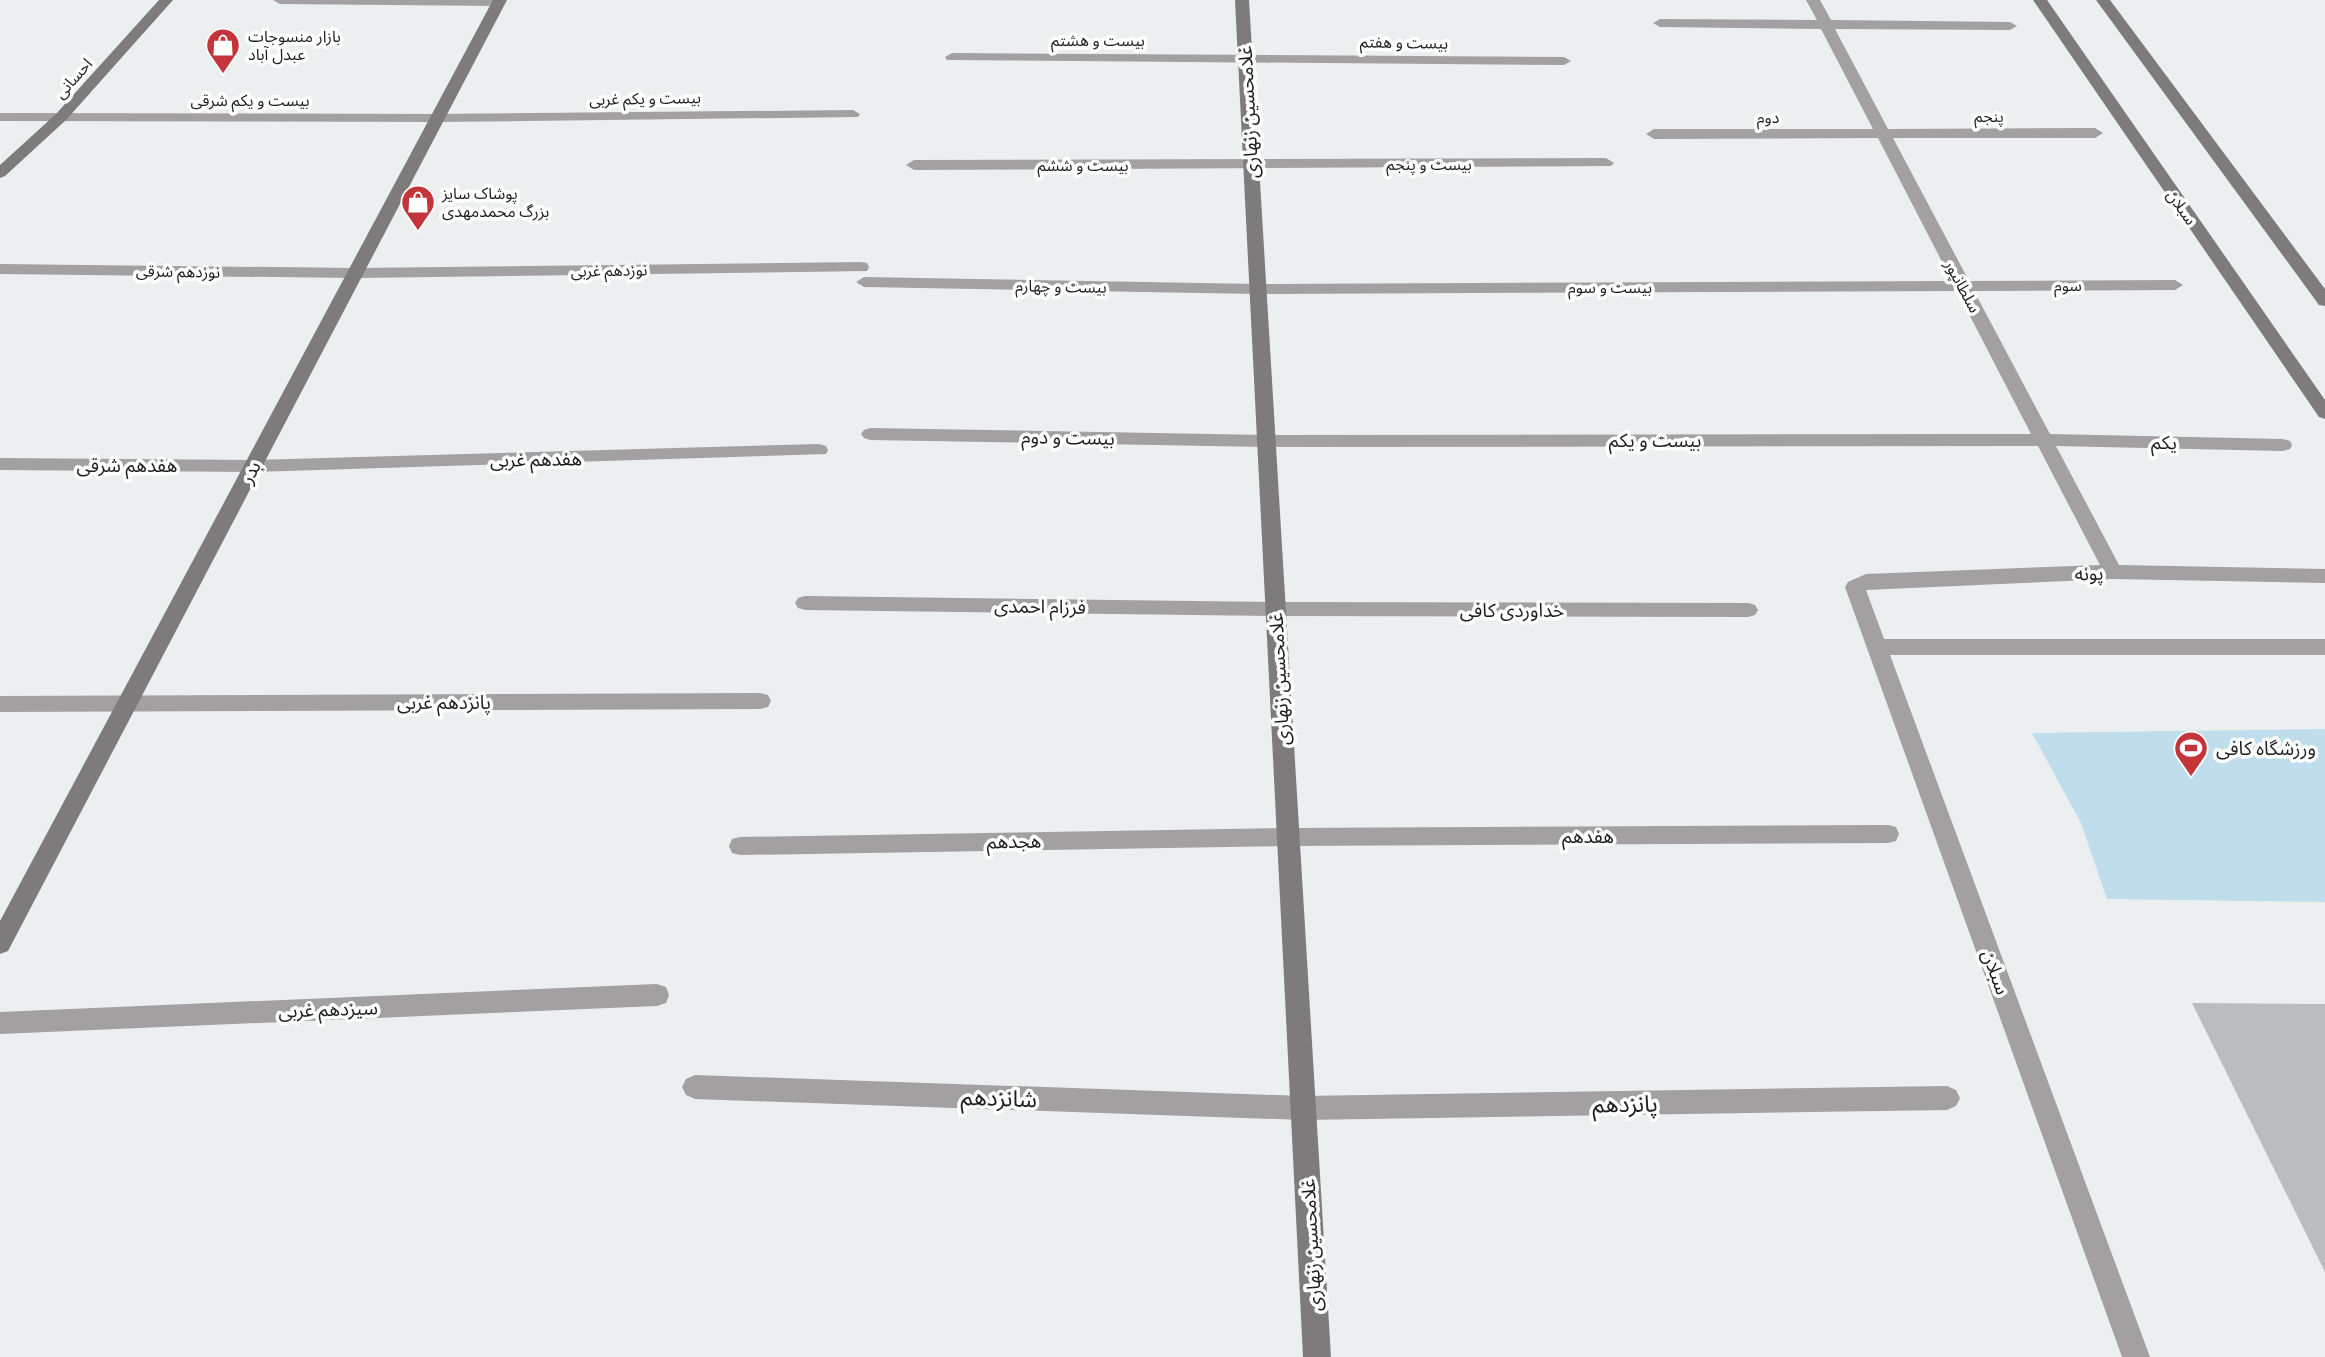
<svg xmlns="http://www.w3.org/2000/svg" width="2325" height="1357" font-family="'IBM Plex Sans','Noto Sans Arabic',sans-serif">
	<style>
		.green { fill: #c0ddeb }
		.building { fill: #babdbf }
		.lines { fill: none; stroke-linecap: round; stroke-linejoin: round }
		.street { fill: #a2a0a0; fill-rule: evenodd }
		.secondary { fill: #7d7b7b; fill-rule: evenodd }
		.labels { text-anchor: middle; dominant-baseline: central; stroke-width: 7; stroke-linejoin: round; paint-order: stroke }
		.far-poi-label { font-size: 16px; fill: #1d1e1e; stroke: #fff; text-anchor: start }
		.far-street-label { font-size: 16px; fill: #1d1e1e; stroke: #fff }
		.street-label { font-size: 19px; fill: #1d1e1e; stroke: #fff }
		.poi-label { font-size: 19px; fill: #1d1e1e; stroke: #fff; text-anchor: start }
		.near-street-label { font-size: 23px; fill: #1d1e1e; stroke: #fff }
	</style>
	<rect width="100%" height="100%" fill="#ebeff0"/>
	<path class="green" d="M2325 729V902L2107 899 2081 823 2032 733Z"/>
	<path class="building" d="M2192 1003 2325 1004V1272Z"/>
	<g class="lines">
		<path class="street" d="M273 0H504L506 2 499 6 280 4Z
			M1806 0H1820L1831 20 2010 22 2017 26 2010 30 1835 29 1888 129 2095 128 2103 133 2095 138H1893L1969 281 2175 280 2183 285 2175 290 1974 291 2050 434 2283 439 2290 441 2292 445 2290 449 2283 451 2056 446 2119 565 2325 569V583L2113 579 1866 590 1884 639H2325V655H1890L2150 1357H2122L1845 587 1848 582 1866 574 2100 565 2038 446 1266 447 870 440 864 438 861 434 864 430 870 428 1266 435 2031 434 1957 291 1258 294 864 287 856 282 864 277 1258 284 1952 281 1878 138 1654 139 1646 134 1654 129H1873L1821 29 1660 27 1653 23 1660 19 1817 20Z
			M952 53 1564 57 1571 61 1564 65 947 60 945 57Z
			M853 110 860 114 858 117 438 122 0 121V113L438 114Z
			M1606 158 1614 163 1611 166 914 170 906 165 914 160Z
			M861 262 867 263 869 267 867 271 356 278 0 274V264L356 268Z
			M819 444 826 446 828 450 826 454 253 472 0 470V458L253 460Z
			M805 596 1275 602 1748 603 1755 605 1758 610 1755 615 1748 617 1275 616 805 610 798 608 795 603 798 598Z
			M760 693 768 695 771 701 768 707 760 709 0 712V696Z
			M1888 825 1896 827 1899 834 1896 841 1888 843 1288 846 740 855 732 853 729 846 732 839 740 837 1288 828Z
			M657 984 666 987 669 995 666 1003 657 1006 0 1034V1012Z
			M695 1075 1303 1096 1947 1086 1956 1090 1960 1098 1956 1106 1947 1110 1303 1120 695 1099 686 1095 682 1087 686 1079Z"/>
		<path class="secondary" d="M159 0H173L66 120 5 176 0 178V165L56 114Z
			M493 0H507L8 951 0 954V921Z
			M1235 0H1249L1331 1357H1303Z
			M2033 0H2047L2325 400V419L2319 417Z
			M2096 0H2110L2325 289V306L2319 305Z"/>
	</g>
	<defs>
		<g id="shop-pin" transform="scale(1.75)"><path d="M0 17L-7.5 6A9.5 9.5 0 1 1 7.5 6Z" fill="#c3343b" stroke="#fff"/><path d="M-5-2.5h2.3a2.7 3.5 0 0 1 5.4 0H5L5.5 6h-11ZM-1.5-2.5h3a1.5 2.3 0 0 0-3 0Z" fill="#fff"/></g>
		<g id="stadium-pin" transform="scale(1.75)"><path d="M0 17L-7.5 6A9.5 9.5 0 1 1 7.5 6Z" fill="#c3343b" stroke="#fff"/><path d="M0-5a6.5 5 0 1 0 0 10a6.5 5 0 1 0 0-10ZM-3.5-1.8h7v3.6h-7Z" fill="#fff"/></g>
	</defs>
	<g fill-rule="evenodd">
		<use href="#shop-pin" x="223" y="45"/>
		<use href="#shop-pin" x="418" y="202"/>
		<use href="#stadium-pin" x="2191" y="748"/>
	</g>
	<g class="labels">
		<g class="far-poi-label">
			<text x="248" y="36">بازار منسوجات<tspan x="248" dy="18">عبدل آباد</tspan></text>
			<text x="442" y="193">پوشاک سایز<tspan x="442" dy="18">بزرگ محمدمهدی</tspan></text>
		</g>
		<g class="far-street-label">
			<text x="1098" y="40">بیست و هشتم</text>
			<text transform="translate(1404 42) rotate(1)">بیست و هفتم</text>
			<text transform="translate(73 78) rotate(-48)">احسانی</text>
			<text transform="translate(645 98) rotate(-1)">بیست و یکم غربی</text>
			<text x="250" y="100">بیست و یکم شرقی</text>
			<text x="1989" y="116">پنجم</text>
			<text x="1768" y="117">دوم</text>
			<text x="1429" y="164">بیست و پنجم</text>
			<text x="1083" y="165">بیست و ششم</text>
			<text transform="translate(2182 207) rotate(55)">سبلان</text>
			<text transform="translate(609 270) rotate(-1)">نوزدهم غربی</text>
			<text transform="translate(178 271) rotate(1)">نوزدهم شرقی</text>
			<text x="2068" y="285">سوم</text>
			<text transform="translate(1061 286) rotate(1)">بیست و چهارم</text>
			<text transform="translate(1963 286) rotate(62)">سلطانپور</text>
			<text x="1610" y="287">بیست و سوم</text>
		</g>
		<g class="street-label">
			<text transform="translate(1248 112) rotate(-93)">غلامحسین زنهاری</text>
			<text transform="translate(1068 437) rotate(1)">بیست و دوم</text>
			<text x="1655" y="440">بیست و یکم</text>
			<text transform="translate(2164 442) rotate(1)">یکم</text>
			<text transform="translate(536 459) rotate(-1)">هفدهم غربی</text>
			<text x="127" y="465">هفدهم شرقی</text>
			<text transform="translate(250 472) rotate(-62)">بدر</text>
			<text transform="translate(2089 573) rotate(-2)">پونه</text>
			<text transform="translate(1040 606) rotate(1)">فرزام احمدی</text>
			<text x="1512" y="610">خداوردی کافی</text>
			<text transform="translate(1279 679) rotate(-93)">غلامحسین زنهاری</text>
			<text x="444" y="702">پانزدهم غربی</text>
			<text x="1588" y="836">هفدهم</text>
			<text transform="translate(1014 841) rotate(-1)">هجدهم</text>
			<text transform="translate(1996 972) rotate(70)">سبلان</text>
			<text transform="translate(328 1009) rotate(-2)">سیزدهم غربی</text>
			<text transform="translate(1311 1245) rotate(-93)">غلامحسین زنهاری</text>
		</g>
		<g class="poi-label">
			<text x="2216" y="748">ورزشگاه کافی</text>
		</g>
		<g class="near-street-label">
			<text transform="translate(999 1097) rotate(2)">شانزدهم</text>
			<text transform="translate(1625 1103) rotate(-1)">پانزدهم</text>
		</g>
	</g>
</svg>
